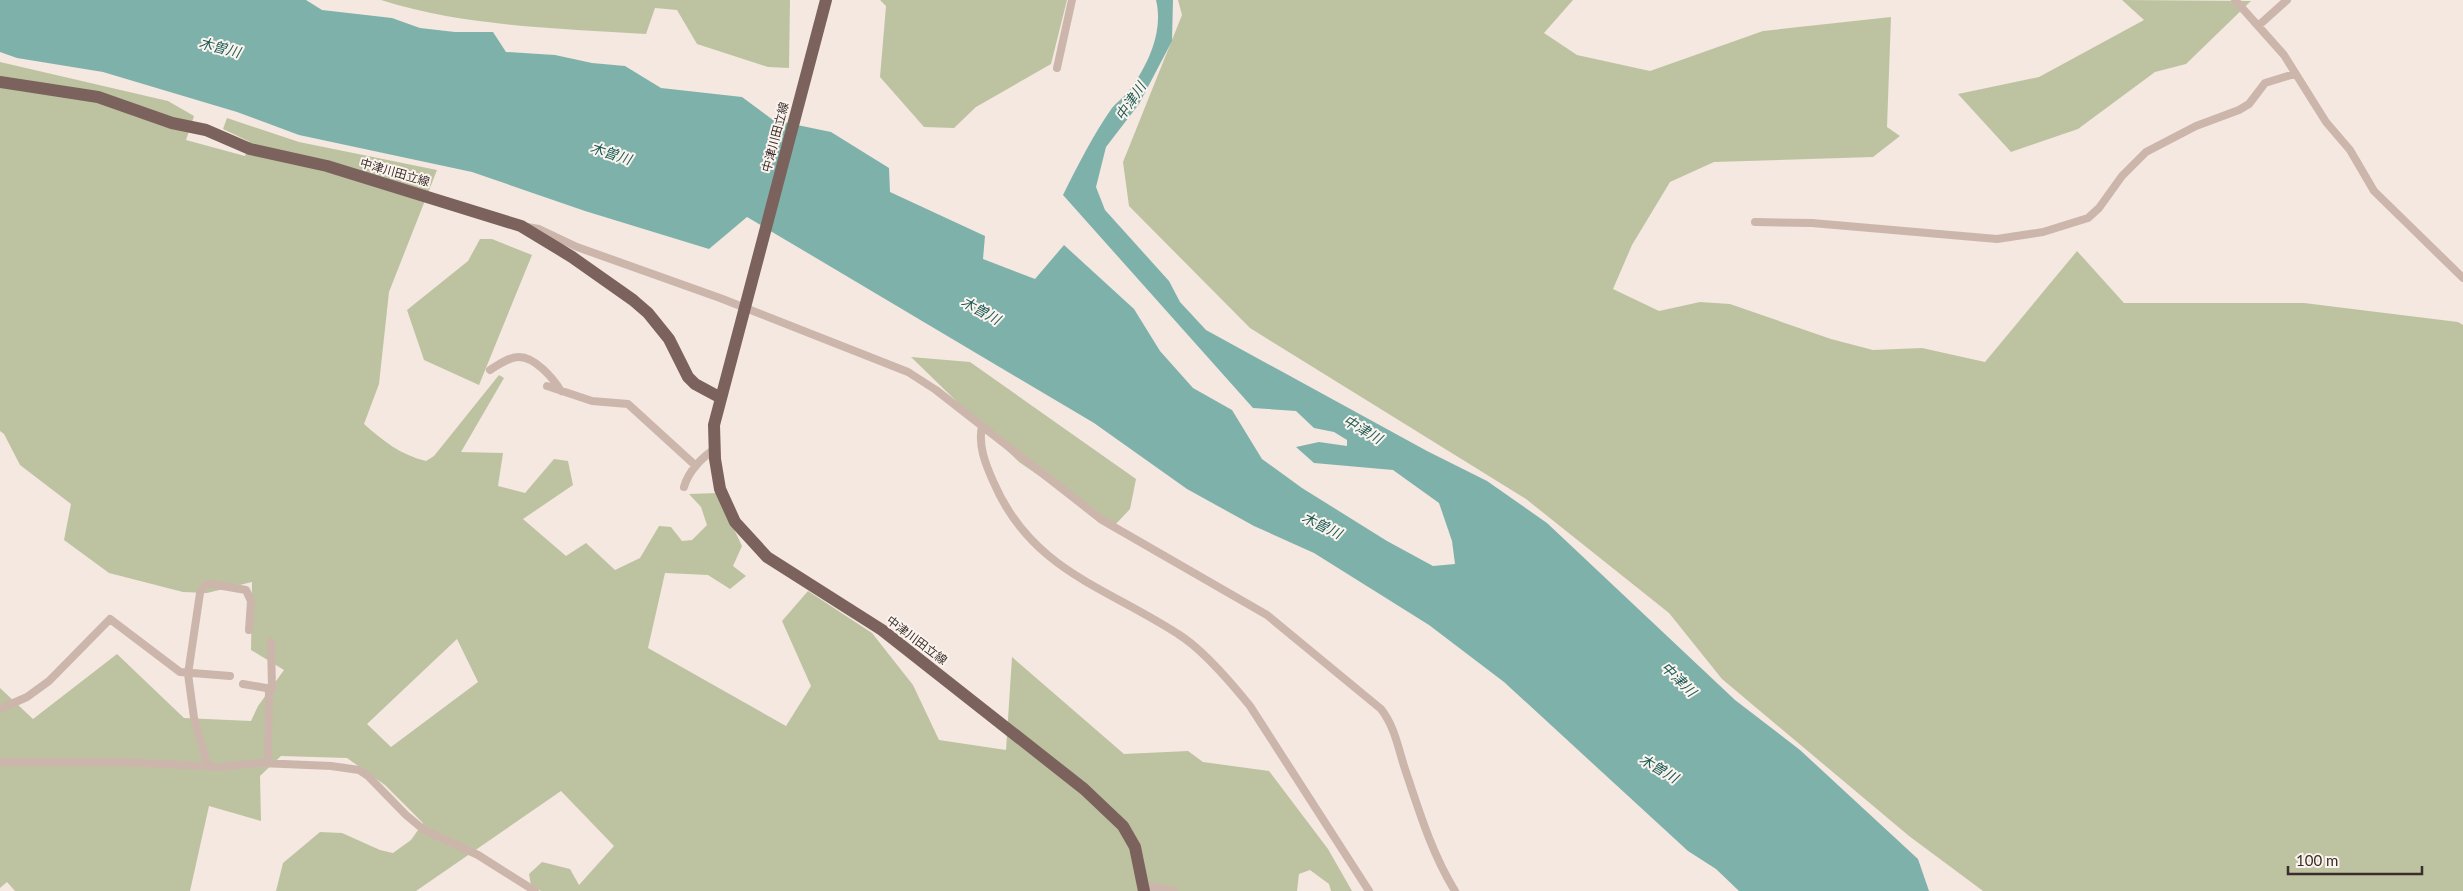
<svg xmlns="http://www.w3.org/2000/svg" width="2463" height="891" font-family="Lato,'Noto Sans JP',sans-serif">
	<style>
		.green { fill: #bdc3a0; fill-rule: evenodd }
		.water { fill: #7fb1ab }
		.lines { fill: none; stroke-linecap: round; stroke-linejoin: round }
		.minor { stroke: #ccb6ac; stroke-width: 8 }
		.primary { stroke: #7c625c; stroke-width: 12 }
		.labels { text-anchor: middle; dominant-baseline: central; stroke-width: 4; stroke-linejoin: round; paint-order: stroke }
		.street-label { font-size: 12px; fill: #3a2d2b; stroke: #fbf3ee }
		.water-label { font-size: 14px; font-style: italic; fill: #1f5d57; stroke: #fbf3ee }
	</style>
	<rect width="100%" height="100%" fill="#f4e8e1"/>
	<path class="green" d="M381 0H790L789 68 768 67 697 44 677 10 655 8 646 34C558 28 466 27 381 0Z
		M880 0H1067L1051 64 976 107 954 128 924 127 880 77 886 6Z
		M1178 0H1573L1544 33 1577 55 1650 71 1763 31 1891 17 1887 127 1900 136 1873 157 1714 162 1670 182 1632 245 1613 289 1659 311 1700 302 1730 304 1831 339 1873 350 1922 348 1985 362 2077 251 2124 303H2304L2458 322 2463 325V891H1983L1909 836 1722 679 1669 613 1526 499 1250 328 1129 206 1123 162 1182 15Z
		M2122 0 2251 1 2186 64 2155 72 2078 129 2011 152 1958 94 2039 77 2144 20Z
		M0 62 168 101 194 116 186 140 245 156 250 142 223 129 227 118 299 142 437 170 389 292 379 384 364 424C383 441 401 455 426 461L434 456 499 375 504 378 461 452 503 453 498 486 525 493 554 459 568 461 573 485 523 519 566 556 586 543 615 570 640 558 659 526 671 527 682 541 692 540 707 525 701 507 689 494 717 493 742 546 733 566 746 576 730 589 708 575 665 573 648 648 786 726 811 686 782 621 808 591 872 633 913 685 939 740 1006 750 1012 657 1124 754 1188 751 1203 762 1269 771 1328 849 1352 891H1331L1329 884 1310 870 1299 874 1297 891H541L531 885 529 874 542 862 570 869 579 885 614 846 561 791 416 891H276L283 863 320 832 342 833 380 850 393 853 411 840 423 823 385 785 347 758 281 756 260 776 261 821 209 806 190 891H15L7 882 0 888V688L33 719 117 654 184 718 251 721 258 706 284 670 251 650 252 582 207 593 183 592 109 573 64 540 71 504 20 465 4 434 0 431ZM457 639 478 682 391 747 367 724Z
		M480 239H492L532 255 479 385 424 360 407 310 468 261Z
		M911 357 970 362 1136 479 1130 509 1113 527 1019 462Z"/>
	<path class="water" d="M0 0H306L322 10 392 18 420 28 455 32H493L506 52 555 55 592 63 625 66 661 88 742 97 773 120 831 132 889 168 890 192 985 236 983 259 1035 279 1064 245 1134 309 1160 351 1193 388 1232 410 1262 459 1302 488 1387 541 1433 566 1455 564 1452 541 1439 503 1393 470 1314 463 1296 447 1319 442 1347 446V440L1334 432 1314 428 1296 411 1253 408 1063 195C1078 165 1093 135 1112 108 1117 102 1123 98 1128 92 1147 67 1164 32 1156 0H1173L1172 41 1139 104 1106 147 1096 187 1105 210 1169 281 1180 302 1206 330 1427 451 1487 481 1547 523 1735 700 1800 750 1918 859 1929 891H1739L1716 869 1688 851 1504 682 1429 625 1314 553 1254 526 1187 489 1094 423 747 217 709 249 585 211 472 172 299 135 237 112 103 72 17 58 0 52Z"/>
	<g class="lines">
		<path class="minor" d="M2235 0 2284 55 2326 122 2350 150 2374 191 2463 278
			M2258 26 2287 0
			M1057 68 1072 0
			M1755 222 1812 223 1997 239 2043 232 2088 218 2099 208 2122 176 2146 152 2196 126 2239 110 2249 104 2265 83 2294 74
			M527 227 539 229 577 247 720 298 908 372 936 390 1102 520 1267 615 1381 709C1395 727 1398 748 1405 769 1419 811 1432 854 1455 891
			M490 370C498 365 509 357 519 357 535 357 553 378 561 391
			M547 386 592 401 628 404 696 466
			M982 426C978 445 985 463 993 481 1031 570 1104 586 1178 634 1201 648 1233 685 1250 706L1369 891
			M684 487C688 472 702 457 715 449
			M243 684 272 689 271 642
			M0 709 27 697 49 681 110 619 180 672 230 676
			M0 762H125L218 767 260 763 331 766 359 770 368 776 406 815 424 830 478 855 535 891
			M268 763 269 689
			M208 767 194 718 188 674 200 593 205 585 211 584 246 590 251 601 249 630
			M1144 885 1174 891"/>
		<path class="primary" d="M826 0 714 425 715 459 720 489 735 522 767 557 882 630 1084 789 1123 826 1135 847 1144 891
			M0 82 98 97 172 123 206 130 250 149 327 166 521 226 572 257 633 300 648 313 669 339 688 377 695 384 721 398"/>
	</g>
	<g class="labels">
		<g class="street-label">
			<text transform="translate(775 137) rotate(-75)">中津川田立線</text>
			<text transform="translate(395 172) rotate(16)">中津川田立線</text>
			<text transform="translate(917 640) rotate(37)">中津川田立線</text>
		</g>
		<g class="water-label">
			<text transform="translate(220 47) rotate(15)">木曽川</text>
			<text transform="translate(1130 101) rotate(-56)">中津川</text>
			<text transform="translate(611 153) rotate(18)">木曽川</text>
			<text transform="translate(981 310) rotate(29)">木曽川</text>
			<text transform="translate(1363 429) rotate(30)">中津川</text>
			<text transform="translate(1322 525) rotate(26)">木曽川</text>
			<text transform="translate(1679 679) rotate(44)">中津川</text>
			<text transform="translate(1659 768) rotate(31)">木曽川</text>
		</g>
	</g>
	<path d="M2288 866v8h134v-8" fill="none" stroke="#3a2d2b" stroke-width="2.5"/>
	<text x="2296" y="866" font-size="15" fill="#3a2d2b" stroke="#fbf3ee" stroke-width="4" paint-order="stroke">100 m</text>
</svg>
